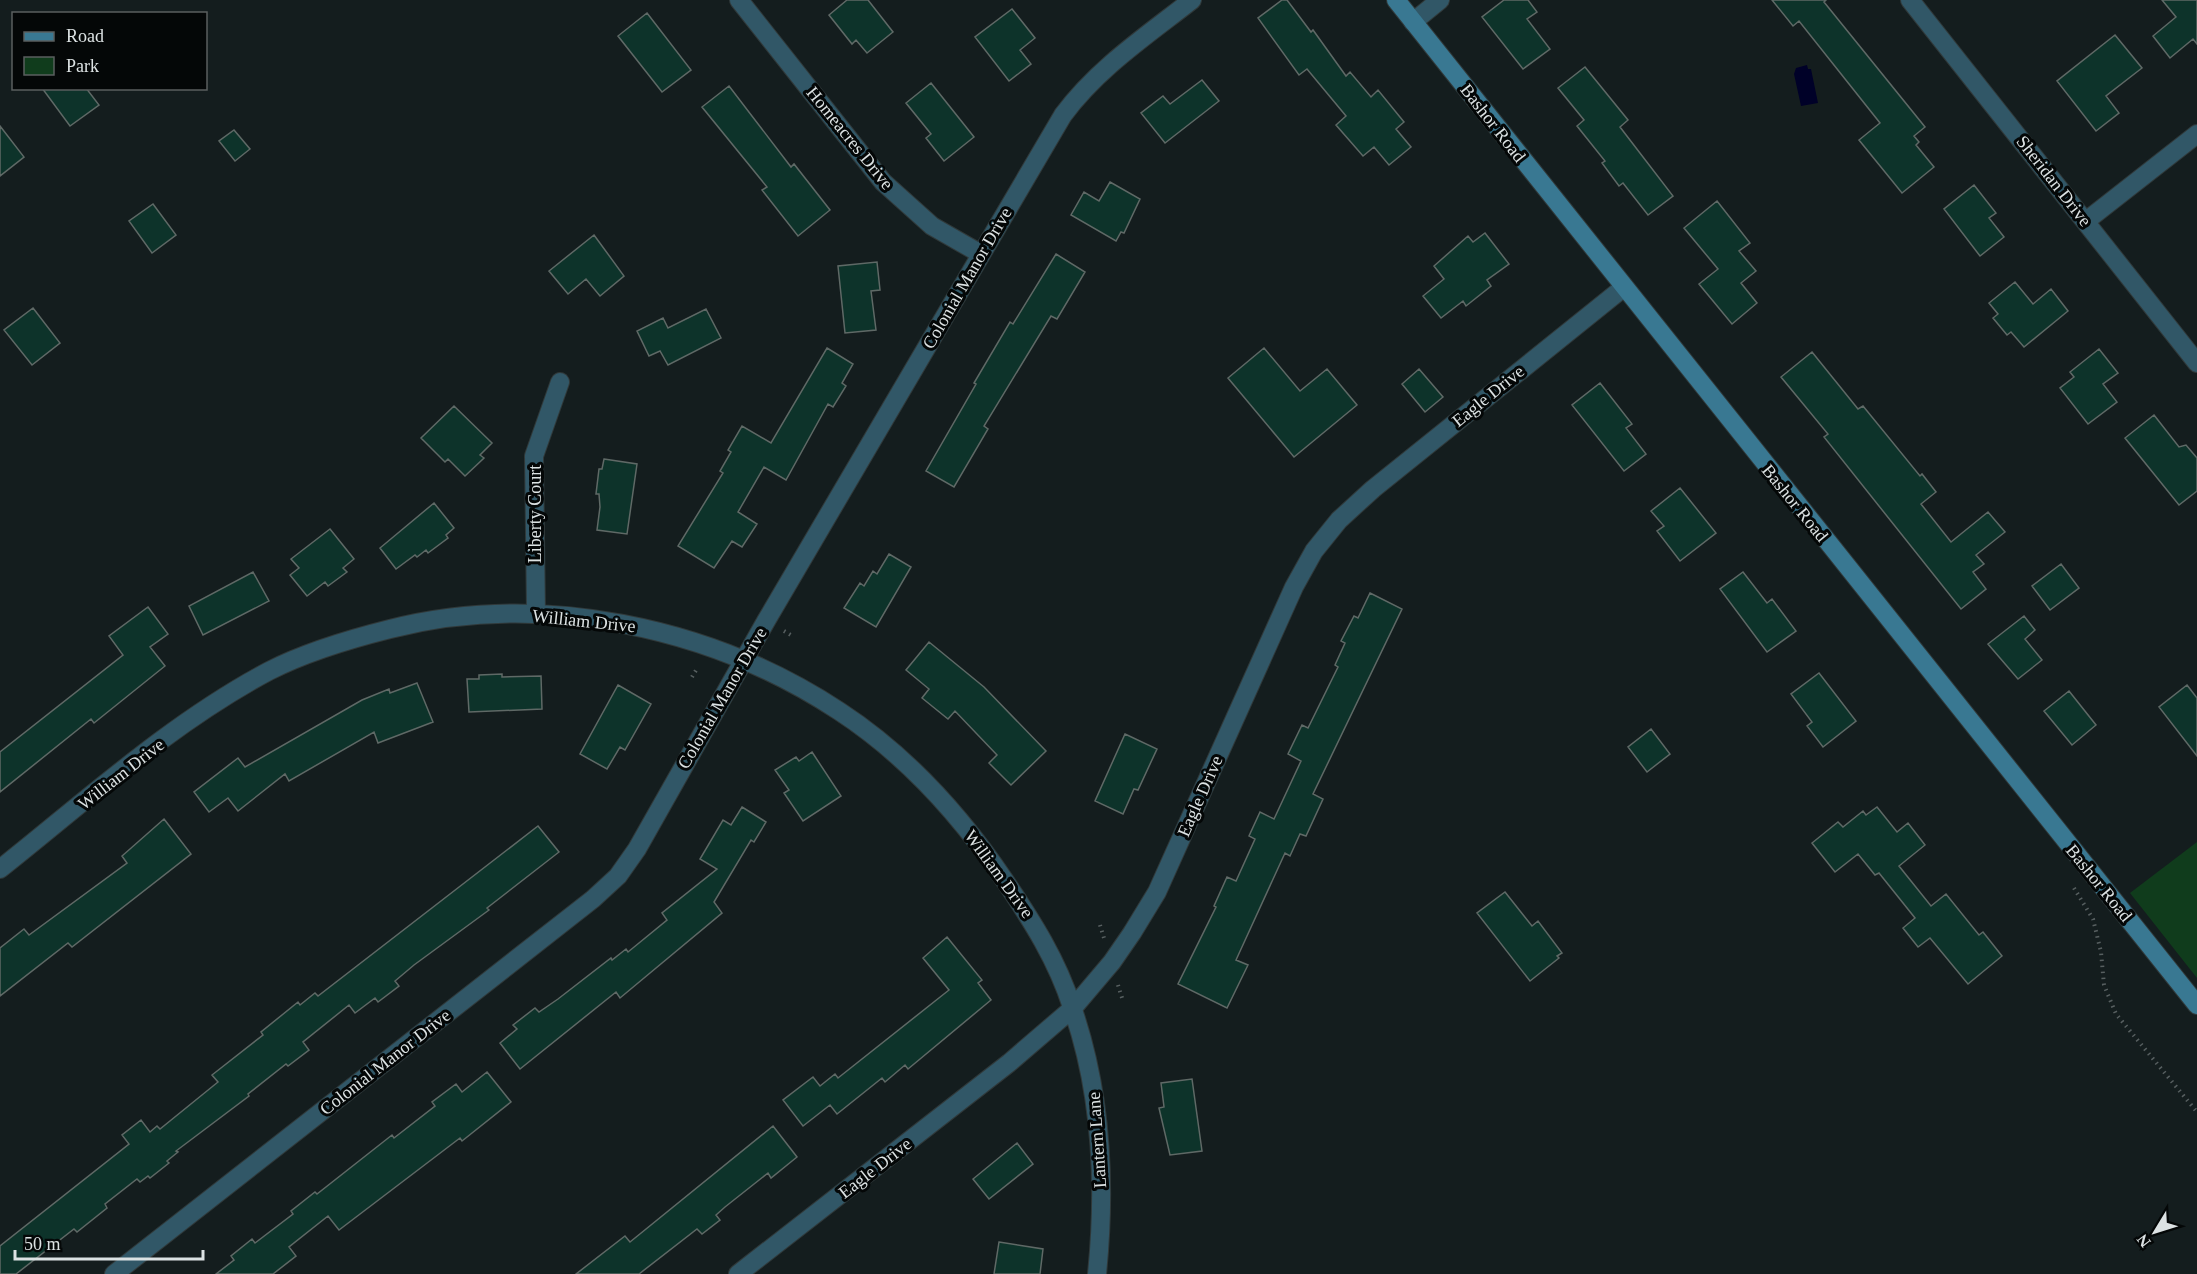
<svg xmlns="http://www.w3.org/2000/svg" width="2197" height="1274" viewBox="0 0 2197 1274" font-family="Georgia,serif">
	<rect width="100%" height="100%" fill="#141d1e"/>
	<path fill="#103c1c" d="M 2197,842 L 2197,978 L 2130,893 Z"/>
	<path fill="#000128" d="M 1807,65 L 1808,69 L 1811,69 L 1818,103 L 1801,106 L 1794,74 L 1796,68 Z"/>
	<path fill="#0d332a" stroke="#5f6966" stroke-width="1.5" d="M 847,0 L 868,0 L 893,32 L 867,53 L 856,40 L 852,44 L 829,15 Z
		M 1282,0 L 1287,0 L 1311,32 L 1313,30 L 1346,76 L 1350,72 L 1371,97 L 1378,90 L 1404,122 L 1396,129 L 1411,147 L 1389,165 L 1374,147 L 1363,156 L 1336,125 L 1346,116 L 1307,69 L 1299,75 L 1258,18 Z
		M 1504,0 L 1528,0 L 1537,12 L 1527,19 L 1550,49 L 1523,69 L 1482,17 Z
		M 1772,0 L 1826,0 L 1824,2 L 1925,127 L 1914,136 L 1919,142 L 1916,145 L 1934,167 L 1902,193 L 1859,140 L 1880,123 L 1799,21 L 1793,26 Z
		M 2162,0 L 2197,0 L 2197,44 L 2193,39 L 2170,58 L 2153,36 L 2176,17 Z
		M 1012,9 L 1035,38 L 1020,50 L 1031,64 L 1009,81 L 975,37 Z
		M 647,13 L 691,70 L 662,92 L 618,36 Z
		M 2115,35 L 2142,68 L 2106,96 L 2119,113 L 2096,131 L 2057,81 Z
		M 1585,67 L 1628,120 L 1620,127 L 1673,196 L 1648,215 L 1623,183 L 1619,186 L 1602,163 L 1605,161 L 1577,126 L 1584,120 L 1558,88 Z
		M 1202,80 L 1219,101 L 1165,143 L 1141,113 L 1163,96 L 1170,104 Z
		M 931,83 L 974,137 L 944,161 L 926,138 L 931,134 L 906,103 Z
		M 729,86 L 791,167 L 794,164 L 830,210 L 798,236 L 762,190 L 767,187 L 702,107 Z
		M 42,88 L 86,88 L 99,105 L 70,126 Z
		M 0,126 L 24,157 L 0,176 Z
		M 234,130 L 250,149 L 235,161 L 219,141 Z
		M 1110,182 L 1140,199 L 1124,233 L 1121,232 L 1116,241 L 1071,215 L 1084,192 L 1099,201 Z
		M 1974,185 L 1996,213 L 1989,218 L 2004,237 L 1980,256 L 1944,209 Z
		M 1717,201 L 1750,243 L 1739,251 L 1756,271 L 1741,283 L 1757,303 L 1732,324 L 1699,284 L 1718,269 L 1684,228 Z
		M 153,204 L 176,235 L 152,253 L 129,221 Z
		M 1485,233 L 1509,264 L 1487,280 L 1491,286 L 1466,306 L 1463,301 L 1441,318 L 1423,296 L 1444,279 L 1434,266 L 1468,236 L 1473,242 Z
		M 594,235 L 624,276 L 600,296 L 586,279 L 568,294 L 549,271 Z
		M 1056,254 L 1085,272 L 1057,319 L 1051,316 L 984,426 L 988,429 L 954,487 L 926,471 L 976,384 L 974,383 L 1010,322 L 1013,324 Z
		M 877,262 L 880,290 L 871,291 L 876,330 L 845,333 L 838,266 Z
		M 2015,282 L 2033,304 L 2051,289 L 2068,311 L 2024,347 L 2011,332 L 2007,335 L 1993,318 L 1998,314 L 1989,303 Z
		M 33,308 L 60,343 L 32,365 L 4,330 Z
		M 706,309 L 721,338 L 668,365 L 660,351 L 649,356 L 637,331 L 663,318 L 668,328 Z
		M 827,348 L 853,364 L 842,383 L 846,386 L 833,407 L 828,404 L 786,480 L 764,467 L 738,512 L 757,524 L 742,547 L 732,541 L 714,568 L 678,546 L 723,473 L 720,471 L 731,452 L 728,450 L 742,426 L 771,443 Z
		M 1264,348 L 1300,391 L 1327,369 L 1357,405 L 1294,457 L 1228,378 Z
		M 2099,349 L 2118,373 L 2103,384 L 2117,402 L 2088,424 L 2060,388 L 2074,377 L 2070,372 Z
		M 1812,352 L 1858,409 L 1863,406 L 1920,476 L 1922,474 L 1936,492 L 1921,504 L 1951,542 L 1988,512 L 2005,532 L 1976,555 L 1984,564 L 1973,572 L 1986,589 L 1961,609 L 1824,437 L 1828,434 L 1781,377 Z
		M 1419,369 L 1443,397 L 1425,412 L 1402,384 Z
		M 1600,383 L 1632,424 L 1626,428 L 1646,454 L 1624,471 L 1572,405 Z
		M 454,406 L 492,443 L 480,455 L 484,458 L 465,476 L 448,459 L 445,462 L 421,438 Z
		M 2154,415 L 2179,447 L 2186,445 L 2197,458 L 2197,491 L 2179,505 L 2125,438 Z
		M 604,459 L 637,464 L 627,534 L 597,530 L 600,507 L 599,494 L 596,494 L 599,469 L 602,469 Z
		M 1680,488 L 1716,533 L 1680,561 L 1657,531 L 1664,526 L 1651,511 Z
		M 434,503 L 454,528 L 446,535 L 448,538 L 428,553 L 426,550 L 417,557 L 415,555 L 396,569 L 380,548 Z
		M 330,529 L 354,559 L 343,568 L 347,572 L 328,586 L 325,582 L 307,596 L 290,575 L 299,568 L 291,559 Z
		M 889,554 L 911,567 L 876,627 L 844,608 L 860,583 L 864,586 L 873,571 L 877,574 Z
		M 2061,564 L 2079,588 L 2050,610 L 2032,586 Z
		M 253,572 L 269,601 L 203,635 L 189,606 Z
		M 1743,572 L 1767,603 L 1772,599 L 1796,631 L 1767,652 L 1720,589 Z
		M 1370,593 L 1402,609 L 1313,794 L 1323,799 L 1306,836 L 1300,834 L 1290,856 L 1285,853 L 1236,960 L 1248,965 L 1227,1008 L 1178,984 L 1216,907 L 1214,906 L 1227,877 L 1236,881 L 1255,839 L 1249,836 L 1260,812 L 1274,819 L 1301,761 L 1288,754 L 1302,725 L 1308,728 L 1338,667 L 1335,665 L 1345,643 L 1341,641 L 1354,616 L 1358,618 Z
		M 148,607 L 168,634 L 150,647 L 165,666 L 94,723 L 91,719 L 0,792 L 0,752 L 123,655 L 109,636 Z
		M 2024,616 L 2035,630 L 2025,639 L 2042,660 L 2018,679 L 1988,644 Z
		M 929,642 L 984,687 L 1046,751 L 1011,785 L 989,763 L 997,755 L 955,711 L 948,719 L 922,698 L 929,689 L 906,670 Z
		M 1819,673 L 1856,721 L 1823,747 L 1807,726 L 1812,722 L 1791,694 Z
		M 502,674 L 502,677 L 541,676 L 542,709 L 469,712 L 467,679 L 479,679 L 479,675 Z
		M 417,683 L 433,722 L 378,743 L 374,732 L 289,781 L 285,774 L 238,811 L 228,798 L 209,812 L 194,792 L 238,758 L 245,767 L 362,700 L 389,689 L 390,693 Z
		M 618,685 L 651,704 L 625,750 L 620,747 L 607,769 L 580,754 Z
		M 2187,685 L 2197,698 L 2197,756 L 2159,707 Z
		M 2069,691 L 2096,725 L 2072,745 L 2044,711 Z
		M 1651,729 L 1670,754 L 1647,772 L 1628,747 Z
		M 1125,734 L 1157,749 L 1138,790 L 1134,789 L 1123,814 L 1095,801 Z
		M 812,752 L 841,796 L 803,821 L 784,793 L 789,790 L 775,770 L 796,757 L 799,761 Z
		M 742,807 L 766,822 L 754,842 L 751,840 L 714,902 L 722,913 L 620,998 L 616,992 L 520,1069 L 500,1043 L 517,1029 L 513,1025 L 535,1008 L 539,1012 L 558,999 L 611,958 L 612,960 L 626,949 L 628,952 L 667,920 L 662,913 L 717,869 L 700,859 L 723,820 L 731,825 Z
		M 1877,807 L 1897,832 L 1908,823 L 1925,845 L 1899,866 L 1931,906 L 1946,894 L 1979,935 L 1983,932 L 2002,956 L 1968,984 L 1930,938 L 1918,947 L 1903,928 L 1915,918 L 1879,873 L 1875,875 L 1858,854 L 1835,872 L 1812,843 L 1838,822 L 1843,827 L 1863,811 L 1866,815 Z
		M 164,819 L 191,854 L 72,947 L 68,943 L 0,996 L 0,948 L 24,929 L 29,935 L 127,863 L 122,856 Z
		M 538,826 L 559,852 L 487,908 L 489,910 L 414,965 L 395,981 L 399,986 L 378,1002 L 375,998 L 355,1013 L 349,1005 L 303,1042 L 309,1050 L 288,1066 L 286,1064 L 248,1094 L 249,1096 L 176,1151 L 178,1152 L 167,1161 L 169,1163 L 150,1178 L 148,1176 L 140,1182 L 137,1179 L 105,1204 L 107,1208 L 77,1232 L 74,1229 L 16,1274 L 0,1274 L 0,1246 L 129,1144 L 122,1135 L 141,1120 L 150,1132 L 157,1126 L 160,1129 L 218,1082 L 212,1075 L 263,1035 L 261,1032 L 298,1002 L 300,1005 L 315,993 L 318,996 Z
		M 1505,892 L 1532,926 L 1538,921 L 1562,953 L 1557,956 L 1559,958 L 1530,981 L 1477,913 Z
		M 947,937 L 982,980 L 978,983 L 991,1000 L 908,1069 L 905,1065 L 885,1082 L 882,1078 L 837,1114 L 830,1105 L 803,1126 L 783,1100 L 813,1077 L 820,1086 L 835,1074 L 838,1078 L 949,990 L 923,958 Z
		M 487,1072 L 511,1102 L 462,1141 L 460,1138 L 339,1230 L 328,1216 L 289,1247 L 296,1256 L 273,1274 L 216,1274 L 234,1260 L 231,1256 L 252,1239 L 255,1243 L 293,1214 L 291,1211 L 315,1192 L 317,1194 L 392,1135 L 394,1138 L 435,1106 L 432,1102 L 456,1084 L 462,1092 Z
		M 1192,1079 L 1202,1151 L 1170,1155 L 1159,1108 L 1164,1107 L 1161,1083 Z
		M 773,1126 L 797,1157 L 771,1178 L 768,1173 L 725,1207 L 716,1215 L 720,1220 L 702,1234 L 697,1229 L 639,1274 L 576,1274 L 625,1236 L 630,1242 Z
		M 1017,1143 L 1033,1164 L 989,1199 L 973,1179 Z
		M 999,1242 L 1043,1249 L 1040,1274 L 994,1274 Z"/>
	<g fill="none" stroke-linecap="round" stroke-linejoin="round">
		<g stroke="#30393a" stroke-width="20">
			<path id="street" d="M 739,0 L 883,182 L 932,226 L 981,254
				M 1910,0 L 2197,363
				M 1413,22 L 1440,0
				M 2086,221 L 2197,134
				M 536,614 L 534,456 L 560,382
				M 0,869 C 87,800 171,723 269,671 C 306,652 350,639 390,629 C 540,591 710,626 839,711 C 905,754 961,816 1005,881 C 1032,921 1057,960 1072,1007 C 1102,1093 1106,1184 1097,1274
				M 114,1274 L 593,899 L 618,876 L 637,849 L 766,621 L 1063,115 C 1098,68 1146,36 1192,0
				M 738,1274 L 1009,1063 L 1073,1008 L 1112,962 L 1132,933 L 1157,892 L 1294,587 L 1314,551 L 1339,520 L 1373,489 L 1623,288"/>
		</g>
		<g stroke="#30393a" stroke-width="20">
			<path id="secondary" d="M 1396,0 L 2197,1005"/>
		</g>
		<path stroke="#575f60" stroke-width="4" stroke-dasharray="1.5 4.5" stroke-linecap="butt" d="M 784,631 L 794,637
			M 692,677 L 698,667
			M 2074,888 L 2093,919 L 2101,952 L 2104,985 L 2116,1014 L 2197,1112
			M 1100,925 L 1104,938
			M 1118,985 L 1123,1001"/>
		<use href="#street" stroke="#315767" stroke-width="18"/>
		<use href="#secondary" stroke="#397892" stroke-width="18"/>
	</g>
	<g text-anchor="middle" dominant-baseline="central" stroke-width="6" stroke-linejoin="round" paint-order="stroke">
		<g font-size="18" fill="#dce2e3" stroke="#040707">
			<text transform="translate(1493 123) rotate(52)">Bashor Road</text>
			<text transform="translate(850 138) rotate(51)">Homeacres Drive</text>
			<text transform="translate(2054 181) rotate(52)">Sheridan Drive</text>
			<text transform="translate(967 278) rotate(-60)">Colonial Manor Drive</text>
			<text transform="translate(1488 396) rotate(-39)">Eagle Drive</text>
			<text transform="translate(1795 503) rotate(51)">Bashor Road</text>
			<text transform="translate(535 514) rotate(-90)">Liberty Court</text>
			<text transform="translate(584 621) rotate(6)">William Drive</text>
			<text transform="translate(722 698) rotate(-60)">Colonial Manor Drive</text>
			<text transform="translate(121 774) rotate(-38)">William Drive</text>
			<text transform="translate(1200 796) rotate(-66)">Eagle Drive</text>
			<text transform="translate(999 874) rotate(54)">William Drive</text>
			<text transform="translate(2099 883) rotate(51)">Bashor Road</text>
			<text transform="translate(385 1062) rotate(-38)">Colonial Manor Drive</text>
			<text transform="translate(1097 1140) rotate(-94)">Lantern Lane</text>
			<text transform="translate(875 1168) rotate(-38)">Eagle Drive</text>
		</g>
	</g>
	<rect x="12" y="12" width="195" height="78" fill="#040707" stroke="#5a5f5f" stroke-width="1.5"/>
	<rect x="24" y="32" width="30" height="9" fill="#397892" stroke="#5a5f5f" stroke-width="1.5"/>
	<text x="66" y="42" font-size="18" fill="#dce2e3">Road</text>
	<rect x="24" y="57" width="30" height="18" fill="#103c1c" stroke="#5a5f5f" stroke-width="1.5"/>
	<text x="66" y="72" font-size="18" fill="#dce2e3">Park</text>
	<g transform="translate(2155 1232) rotate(232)" stroke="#040707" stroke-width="4.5" paint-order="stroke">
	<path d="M0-4.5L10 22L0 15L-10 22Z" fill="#dce2e3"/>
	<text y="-9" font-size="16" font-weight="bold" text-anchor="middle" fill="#dce2e3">N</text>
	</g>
	<path d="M15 1250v9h188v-9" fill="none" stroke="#dce2e3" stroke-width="3"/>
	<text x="24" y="1250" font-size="18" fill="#dce2e3" stroke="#040707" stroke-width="4.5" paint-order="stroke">50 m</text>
</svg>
